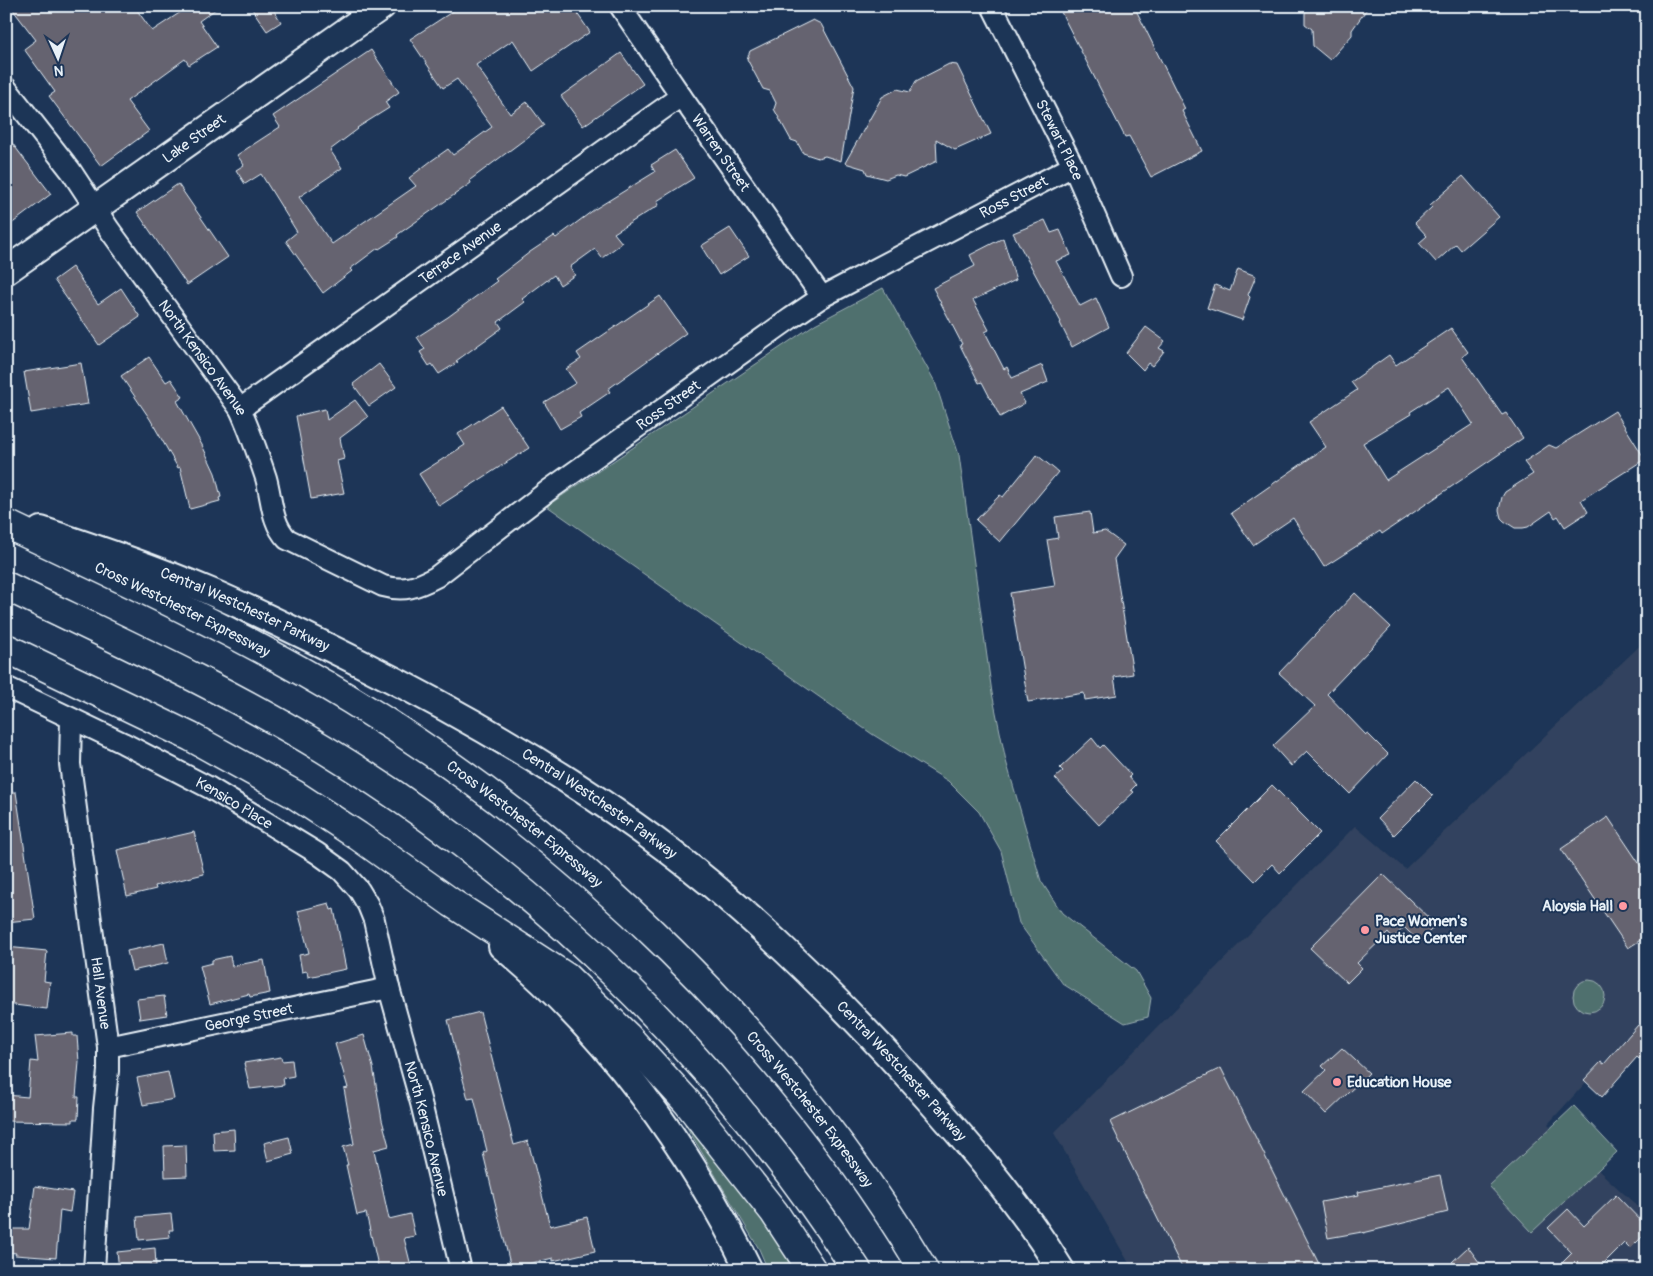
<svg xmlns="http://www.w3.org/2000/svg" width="1653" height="1276" viewBox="0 0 1653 1276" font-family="Pangolin,sans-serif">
	<rect width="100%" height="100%" fill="#1d3557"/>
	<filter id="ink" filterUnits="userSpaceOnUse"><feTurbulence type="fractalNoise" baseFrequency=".02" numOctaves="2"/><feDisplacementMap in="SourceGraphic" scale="10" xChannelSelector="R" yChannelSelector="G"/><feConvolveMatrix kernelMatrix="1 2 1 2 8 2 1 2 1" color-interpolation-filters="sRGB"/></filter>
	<g filter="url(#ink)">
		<path fill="#33435e" d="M 1647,639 L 1647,1015 L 1548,1124 L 1647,1215 L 1647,1270 L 1419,1270 L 1415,1266 L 1412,1270 L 1133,1270 L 1054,1133 L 1355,826 L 1405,869 Z"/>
		<path fill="#4f6f6e" stroke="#9cb0b3" d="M 883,288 L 935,382 L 959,455 L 992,693 L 1006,761 L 1041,881 L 1062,913 L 1136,971 L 1151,998 L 1148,1017 L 1125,1023 L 1063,984 L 1019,923 L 1001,851 L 979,812 L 948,781 L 872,734 L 547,506 L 815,324 Z
			M1573 996a16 16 0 1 1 32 0a16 16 0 1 1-32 0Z
			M 1574,1106 L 1617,1152 L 1532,1232 L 1489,1186 Z
			M 685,1124 L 742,1191 L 798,1270 L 768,1270 L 759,1249 Z"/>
		<path fill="#656370" stroke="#e8f1f8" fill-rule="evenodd" d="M 10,6 L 134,6 L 152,31 L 190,6 L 220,6 L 199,21 L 217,47 L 189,65 L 185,59 L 127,101 L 149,131 L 101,166 L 49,96 L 55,92 L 24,49 L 36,40 Z
			M 250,6 L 271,6 L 281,22 L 267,31 Z
			M 461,6 L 572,6 L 590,32 L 533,71 L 513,40 L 476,65 L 510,114 L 527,102 L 544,125 L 470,180 L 471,183 L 397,235 L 398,237 L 379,249 L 378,248 L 350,269 L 352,271 L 323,293 L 286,241 L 297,232 L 261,174 L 245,184 L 236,170 L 244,165 L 237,155 L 280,127 L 273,116 L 371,50 L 399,92 L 385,102 L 389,108 L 357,128 L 358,129 L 330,150 L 342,168 L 299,197 L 332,244 L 416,186 L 409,178 L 431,161 L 448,149 L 453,155 L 492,127 L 457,79 L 443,88 L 410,39 Z
			M 1063,6 L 1134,6 L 1185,109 L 1182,111 L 1202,151 L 1151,177 L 1129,136 L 1125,137 L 1061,12 L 1065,11 Z
			M 1310,6 L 1369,6 L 1352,30 L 1352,35 L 1330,60 L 1313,46 L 1312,29 L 1305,24 L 1305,13 Z
			M 813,20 L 821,24 L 854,87 L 841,161 L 825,156 L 818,158 L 803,153 L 797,142 L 791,140 L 774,109 L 776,103 L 770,91 L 763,89 L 747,59 L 750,51 Z
			M 621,53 L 643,84 L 583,126 L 561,96 Z
			M 949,64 L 957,65 L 991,134 L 955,150 L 936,139 L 937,161 L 904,177 L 896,175 L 886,179 L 867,174 L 865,169 L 845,163 L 882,97 L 897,89 L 910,92 L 916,81 Z
			M 6,135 L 51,194 L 6,228 Z
			M 675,150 L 694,178 L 657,201 L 659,205 L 614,233 L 622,243 L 602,258 L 595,249 L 570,267 L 575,275 L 560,285 L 554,275 L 522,299 L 525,302 L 498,322 L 502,328 L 456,361 L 458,362 L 439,374 L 432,364 L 429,366 L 420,352 L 425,349 L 417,337 L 448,317 L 497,281 L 495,279 L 530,252 L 554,236 L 556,238 L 595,209 L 655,172 L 651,165 Z
			M 1463,176 L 1499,217 L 1461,250 L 1456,244 L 1436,262 L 1419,243 L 1427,236 L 1415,223 L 1432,207 L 1430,205 Z
			M 178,184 L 228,257 L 187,285 L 137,212 Z
			M 1045,220 L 1051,233 L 1060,230 L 1071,255 L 1056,261 L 1080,306 L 1096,298 L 1109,327 L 1072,347 L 1060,323 L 1061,322 L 1013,233 Z
			M 730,228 L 749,256 L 719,275 L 701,246 Z
			M 1003,238 L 1016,280 L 973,300 L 989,330 L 985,332 L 1004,369 L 1007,367 L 1012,378 L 1042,365 L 1048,382 L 1020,394 L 1025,403 L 1000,417 L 982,382 L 979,383 L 960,345 L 962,344 L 933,288 L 975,266 L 970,255 Z
			M 72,267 L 98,304 L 121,288 L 140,317 L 99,345 L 54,280 Z
			M 1238,269 L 1256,276 L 1248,295 L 1250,297 L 1242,320 L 1207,308 L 1215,285 L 1230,291 Z
			M 660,296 L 686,333 L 608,389 L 610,392 L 579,413 L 581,417 L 560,429 L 544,402 L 576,383 L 566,369 L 581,359 L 577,353 Z
			M 1146,327 L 1165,341 L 1159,348 L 1164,351 L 1158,359 L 1152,366 L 1148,363 L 1143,370 L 1126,353 Z
			M 1451,328 L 1468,352 L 1462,357 L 1502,415 L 1506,413 L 1523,438 L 1382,534 L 1380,531 L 1324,567 L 1293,518 L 1253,545 L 1231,513 L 1326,447 L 1309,422 L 1357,390 L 1351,382 L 1389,355 L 1396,365 ZM 1449,387 L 1473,424 L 1386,480 L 1363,443 L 1411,414 L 1410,412 Z
			M 149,357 L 166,382 L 171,379 L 183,397 L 177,401 L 202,445 L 215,473 L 221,497 L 219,498 L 220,501 L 190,509 L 180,467 L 178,468 L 150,419 L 121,376 Z
			M 81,363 L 88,404 L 31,413 L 24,372 Z
			M 379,364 L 396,387 L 369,406 L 353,384 Z
			M 355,400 L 368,417 L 340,438 L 344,459 L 337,461 L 344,493 L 311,499 L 296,416 L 325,409 L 327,420 Z
			M 501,406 L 529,448 L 439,506 L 419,474 L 465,445 L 458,434 Z
			M 1615,411 L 1645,459 L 1581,500 L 1588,512 L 1565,527 L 1558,516 L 1555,518 L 1551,511 L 1528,527 L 1523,528 L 1515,528 L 1504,521 L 1501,518 L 1499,510 L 1502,497 L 1505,492 L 1533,474 L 1524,462 L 1549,445 L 1556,448 Z
			M 1037,455 L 1058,472 L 1000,542 L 976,520 L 1000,495 L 1003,497 Z
			M 1090,512 L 1093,533 L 1105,531 L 1124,545 L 1114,559 L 1133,674 L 1114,677 L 1117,695 L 1085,700 L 1084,693 L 1028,702 L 1010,593 L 1055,586 L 1047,540 L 1058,538 L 1055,517 Z
			M 1355,593 L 1391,627 L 1327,694 L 1366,735 L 1368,734 L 1388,754 L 1350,794 L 1307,751 L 1291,766 L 1273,746 L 1315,706 L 1279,673 Z
			M 1092,738 L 1100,748 L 1103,745 L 1131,775 L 1129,777 L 1136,785 L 1131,790 L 1134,792 L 1099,825 L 1055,778 L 1063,771 L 1060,768 Z
			M 1416,779 L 1433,796 L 1394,835 L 1378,818 Z
			M 1272,785 L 1320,833 L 1280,873 L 1272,864 L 1255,881 L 1216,841 Z
			M 6,792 L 16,792 L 35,919 L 6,922 Z
			M 1608,817 L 1647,875 L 1647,936 L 1628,948 L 1561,849 Z
			M 194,832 L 204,874 L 155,886 L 156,889 L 127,896 L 117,850 Z
			M 1383,874 L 1436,925 L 1419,942 L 1404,927 L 1393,939 L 1388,933 L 1357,963 L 1362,968 L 1347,983 L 1310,948 Z
			M 329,903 L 331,910 L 334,909 L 346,969 L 308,977 L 307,971 L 302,972 L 299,955 L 309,953 L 298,911 Z
			M 164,943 L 168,963 L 132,971 L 127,951 Z
			M 6,947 L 47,951 L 44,981 L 50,982 L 47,1009 L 6,1004 Z
			M 230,956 L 232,966 L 264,960 L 270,993 L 250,997 L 249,994 L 210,1004 L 200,966 L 212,963 L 212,960 Z
			M 164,996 L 167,1015 L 140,1019 L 137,999 Z
			M 480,1012 L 514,1145 L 528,1141 L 550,1226 L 587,1217 L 595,1251 L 553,1261 L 553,1258 L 511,1268 L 483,1153 L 487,1151 L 474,1098 L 468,1099 L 448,1020 Z
			M 1638,1025 L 1647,1033 L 1647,1050 L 1639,1059 L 1637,1057 L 1602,1097 L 1584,1080 L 1601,1062 L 1604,1064 Z
			M 73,1033 L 73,1036 L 77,1036 L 79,1062 L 76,1097 L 79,1097 L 78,1119 L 73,1119 L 73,1122 L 6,1121 L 6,1095 L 28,1097 L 31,1061 L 38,1062 L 35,1036 Z
			M 364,1035 L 373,1067 L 382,1120 L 389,1146 L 374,1150 L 389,1219 L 410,1214 L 415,1236 L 404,1238 L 412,1270 L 379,1270 L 366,1213 L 357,1215 L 346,1165 L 348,1165 L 343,1147 L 354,1144 L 344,1089 L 348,1088 L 335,1044 Z
			M 1342,1048 L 1369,1073 L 1326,1114 L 1304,1091 L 1326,1070 L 1322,1066 Z
			M 281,1057 L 282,1061 L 292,1060 L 294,1076 L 283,1078 L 284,1085 L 250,1089 L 244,1063 Z
			M 1221,1068 L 1322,1270 L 1183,1270 L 1110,1122 Z
			M 168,1072 L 174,1099 L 143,1105 L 137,1078 Z
			M 234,1129 L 235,1150 L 214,1151 L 213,1131 Z
			M 289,1137 L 293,1154 L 268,1161 L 264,1143 Z
			M 186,1145 L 187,1176 L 165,1177 L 164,1146 Z
			M 1440,1175 L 1448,1212 L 1363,1233 L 1362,1232 L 1328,1238 L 1321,1202 L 1359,1195 L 1358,1192 Z
			M 35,1186 L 73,1192 L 70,1212 L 60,1210 L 56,1258 L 15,1255 L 16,1253 L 8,1252 L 9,1229 L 29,1229 Z
			M 1616,1195 L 1647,1227 L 1647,1232 L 1630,1249 L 1624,1243 L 1597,1270 L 1555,1270 L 1572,1253 L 1548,1228 L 1568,1209 L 1584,1226 Z
			M 171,1214 L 173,1230 L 169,1230 L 170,1237 L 139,1240 L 137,1217 Z
			M 1468,1247 L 1485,1270 L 1462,1270 L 1452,1262 Z
			M 155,1248 L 156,1266 L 119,1269 L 117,1252 Z"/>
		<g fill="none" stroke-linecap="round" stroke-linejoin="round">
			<g stroke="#e8f1f8" stroke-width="24">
				<g id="minor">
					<path id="s1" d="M 620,6 L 681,96 L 822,297"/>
					<path id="s2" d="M 992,6 L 1073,166 L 1121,276"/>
					<path id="s3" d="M 6,88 L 71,171 L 109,229 L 240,409 C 250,431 258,454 266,478 C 272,499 271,522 287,539 L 383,586 C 404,592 417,587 436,577 L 549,490 L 791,318 L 822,297 L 1073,166"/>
					<path id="s4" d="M 240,409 L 681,96"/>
					<path id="s5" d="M 6,687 L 123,743 L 210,788 L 317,853 L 342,871 L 359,890 L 368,905 L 374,920 L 389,988 L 421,1103 L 461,1270"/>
					<path id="s6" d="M 71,719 L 70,764 L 108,1047 L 108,1071 L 104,1108 L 94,1270"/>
					<path id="s7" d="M 108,1047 L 389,988"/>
				</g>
			</g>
			<g stroke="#e8f1f8" stroke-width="30">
				<g id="major">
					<path id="s8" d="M 6,271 L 382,6"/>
					<path id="s9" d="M 41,530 C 98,549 155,568 211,592 C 262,614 312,639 362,664 C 486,726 604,796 711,884 C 780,942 844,1006 905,1073 C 961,1135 1017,1198 1061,1270"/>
					<path d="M 502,946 C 606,1032 690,1148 749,1270"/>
				</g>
			</g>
			<g stroke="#e8f1f8" stroke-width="31">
				<g id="highway">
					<path id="s10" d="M 6,524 C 123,579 240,633 351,700 C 578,838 787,1041 924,1270"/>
					<path d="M 6,586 C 113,638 222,687 324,749 C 540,881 719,1058 857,1270"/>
					<path d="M 6,648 L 191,737 L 294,794 L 358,836 L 452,903 L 566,977 L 627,1036 L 687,1102 L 774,1212 L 812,1270"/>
				</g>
			</g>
			<use href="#minor" stroke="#1d3557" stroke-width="20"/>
			<use href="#major" stroke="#1d3557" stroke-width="26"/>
			<use href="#highway" stroke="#1d3557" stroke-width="28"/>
		</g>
	</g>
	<g fill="#ff9aa2" stroke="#1d3557" stroke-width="2">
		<circle cx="1623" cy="906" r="5"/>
		<circle cx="1365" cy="930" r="5"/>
		<circle cx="1337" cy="1082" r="5"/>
	</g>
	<g text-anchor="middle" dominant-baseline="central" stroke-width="4" stroke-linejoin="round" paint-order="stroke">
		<g font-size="15" fill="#e8f1f8" stroke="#1d3557">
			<text stroke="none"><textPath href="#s8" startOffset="230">Lake Street</textPath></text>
			<text stroke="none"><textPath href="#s2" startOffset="150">Stewart Place</textPath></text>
			<text stroke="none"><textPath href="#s1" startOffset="178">Warren Street</textPath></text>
			<text stroke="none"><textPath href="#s3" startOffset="1392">Ross Street</textPath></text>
			<text stroke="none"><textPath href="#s4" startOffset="270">Terrace Avenue</textPath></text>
			<text stroke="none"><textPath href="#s3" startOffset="334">North Kensico Avenue</textPath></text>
			<text stroke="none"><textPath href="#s3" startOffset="988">Ross Street</textPath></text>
			<text stroke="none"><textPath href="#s10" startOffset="196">Cross Westchester Expressway</textPath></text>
			<text stroke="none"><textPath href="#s9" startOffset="219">Central Westchester Parkway</textPath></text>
			<text stroke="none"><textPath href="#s5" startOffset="256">Kensico Place</textPath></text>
			<text stroke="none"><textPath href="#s9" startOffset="624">Central Westchester Parkway</textPath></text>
			<text stroke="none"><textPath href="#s10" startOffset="601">Cross Westchester Expressway</textPath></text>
			<text stroke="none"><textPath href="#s6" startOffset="276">Hall Avenue</textPath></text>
			<text stroke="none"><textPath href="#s7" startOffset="144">George Street</textPath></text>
			<text stroke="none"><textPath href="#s9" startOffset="1029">Central Westchester Parkway</textPath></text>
			<text stroke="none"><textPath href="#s10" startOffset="1006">Cross Westchester Expressway</textPath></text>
			<text stroke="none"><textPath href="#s5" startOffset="658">North Kensico Avenue</textPath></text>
		</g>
		<g font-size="15" font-weight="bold" fill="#e8f1f8" stroke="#1d3557" text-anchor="start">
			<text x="1613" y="906" text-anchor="end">Aloysia Hall</text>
			<text x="1375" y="921">Pace Women's<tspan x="1375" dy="17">Justice Center</tspan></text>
			<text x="1347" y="1082">Education House</text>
		</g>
	</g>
	<rect width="1653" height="1276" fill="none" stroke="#1d3557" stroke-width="25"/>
	<rect x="12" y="12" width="1628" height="1251" fill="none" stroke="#e8f1f8" stroke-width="2" filter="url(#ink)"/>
	<g transform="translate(58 58) rotate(177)" stroke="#1d3557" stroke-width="4" paint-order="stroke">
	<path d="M0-4L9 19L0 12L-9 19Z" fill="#e8f1f8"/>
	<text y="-8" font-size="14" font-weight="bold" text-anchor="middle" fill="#e8f1f8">N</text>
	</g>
</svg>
